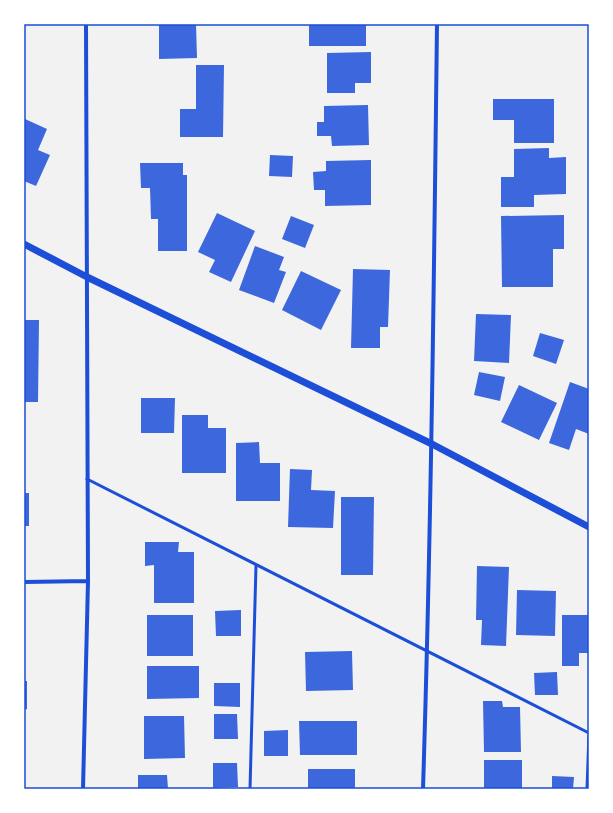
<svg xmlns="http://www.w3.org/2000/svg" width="613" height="813" viewBox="0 0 613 813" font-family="'DM Sans',sans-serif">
	<rect width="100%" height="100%" fill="#f2f2f2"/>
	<path fill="#3d67dc" d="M 159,24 L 196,24 L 197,58 L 159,59 Z
		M 309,24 L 366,24 L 366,46 L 309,46 Z
		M 371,52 L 371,83 L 355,83 L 355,93 L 327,93 L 327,53 Z
		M 196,65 L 224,65 L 223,137 L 180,137 L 180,109 L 196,109 Z
		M 493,99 L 554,99 L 554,143 L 514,143 L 514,120 L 493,120 Z
		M 368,105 L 369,145 L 332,146 L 331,136 L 317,136 L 317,122 L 324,122 L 324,106 Z
		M 25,119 L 47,129 L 38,150 L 50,155 L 36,186 L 24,181 L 24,121 Z
		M 549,148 L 549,158 L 566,157 L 566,194 L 534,195 L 534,207 L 501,207 L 501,177 L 514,177 L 514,149 Z
		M 270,155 L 293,156 L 292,177 L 269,176 Z
		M 371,160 L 371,205 L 325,206 L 325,190 L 314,190 L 313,172 L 326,171 L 326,161 Z
		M 140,163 L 183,163 L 183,175 L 187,175 L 187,251 L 158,251 L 158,219 L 151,219 L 150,188 L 141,188 Z
		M 217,213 L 255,231 L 231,282 L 209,272 L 215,260 L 198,252 Z
		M 564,215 L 564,249 L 553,249 L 553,287 L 502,287 L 501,216 Z
		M 291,216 L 314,225 L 305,248 L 282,239 Z
		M 255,246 L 284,257 L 279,270 L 286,272 L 274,303 L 239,290 Z
		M 353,269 L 390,270 L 388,327 L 380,327 L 380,348 L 351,348 Z
		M 301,271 L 341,290 L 321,330 L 282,310 Z
		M 476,314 L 511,315 L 509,363 L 474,361 Z
		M 24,320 L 39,320 L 38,402 L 24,402 Z
		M 540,333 L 564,340 L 556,364 L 533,356 Z
		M 479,372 L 505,377 L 500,401 L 474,395 Z
		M 570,382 L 589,389 L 589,434 L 576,429 L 569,450 L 549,443 Z
		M 519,385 L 557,403 L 539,440 L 501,422 Z
		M 141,398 L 175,398 L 174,433 L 141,433 Z
		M 182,415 L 208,415 L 208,428 L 226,428 L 226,473 L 182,473 Z
		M 259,442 L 260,463 L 280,463 L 280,501 L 236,501 L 236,443 Z
		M 290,469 L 312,470 L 311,490 L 335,491 L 333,528 L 288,527 Z
		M 24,493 L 29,493 L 29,526 L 24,526 Z
		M 341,497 L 374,497 L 373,575 L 341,575 Z
		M 145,542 L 179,542 L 178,552 L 194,552 L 194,603 L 154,603 L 154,565 L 145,566 Z
		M 477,566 L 509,567 L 506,646 L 481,645 L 482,620 L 476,620 Z
		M 517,590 L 556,591 L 555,636 L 516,635 Z
		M 241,610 L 241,636 L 216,636 L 215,611 Z
		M 147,615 L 193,615 L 193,656 L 147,656 Z
		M 562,615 L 589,615 L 589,653 L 579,653 L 579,666 L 562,666 Z
		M 352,651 L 353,690 L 306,691 L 305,652 Z
		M 147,666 L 199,666 L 199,698 L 147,699 Z
		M 557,672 L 558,695 L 535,695 L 534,673 Z
		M 24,681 L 27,681 L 27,709 L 24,710 Z
		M 214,683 L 240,683 L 240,707 L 214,706 Z
		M 483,701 L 502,701 L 503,707 L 520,707 L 521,752 L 484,752 Z
		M 214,714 L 237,714 L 238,739 L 214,739 Z
		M 144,716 L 184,716 L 185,758 L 144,759 Z
		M 299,721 L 357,721 L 357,755 L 300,755 Z
		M 288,730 L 288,756 L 264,756 L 264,731 Z
		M 484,760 L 522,760 L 522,789 L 484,789 Z
		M 213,763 L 237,763 L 238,787 L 213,788 Z
		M 308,769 L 355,769 L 355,789 L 308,789 Z
		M 138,775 L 167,775 L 168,789 L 138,789 Z
		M 552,776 L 574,777 L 573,789 L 552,789 Z"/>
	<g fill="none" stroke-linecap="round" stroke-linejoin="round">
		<path stroke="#1d4ed8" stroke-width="3" d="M 87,479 L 589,733 L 587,789
			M 250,789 L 256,565"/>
		<path stroke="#1d4ed8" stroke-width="4" d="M 24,582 L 88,581
			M 83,789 L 88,581 L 86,24
			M 423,789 C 431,534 434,279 437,24"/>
		<path stroke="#1d4ed8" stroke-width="7" d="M 24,244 L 87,277 L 432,444 L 589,527"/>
	</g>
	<rect width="613" height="813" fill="none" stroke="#ffffff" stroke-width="50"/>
	<rect x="25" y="25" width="563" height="763" fill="none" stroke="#1d4ed8" stroke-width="1.5"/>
</svg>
